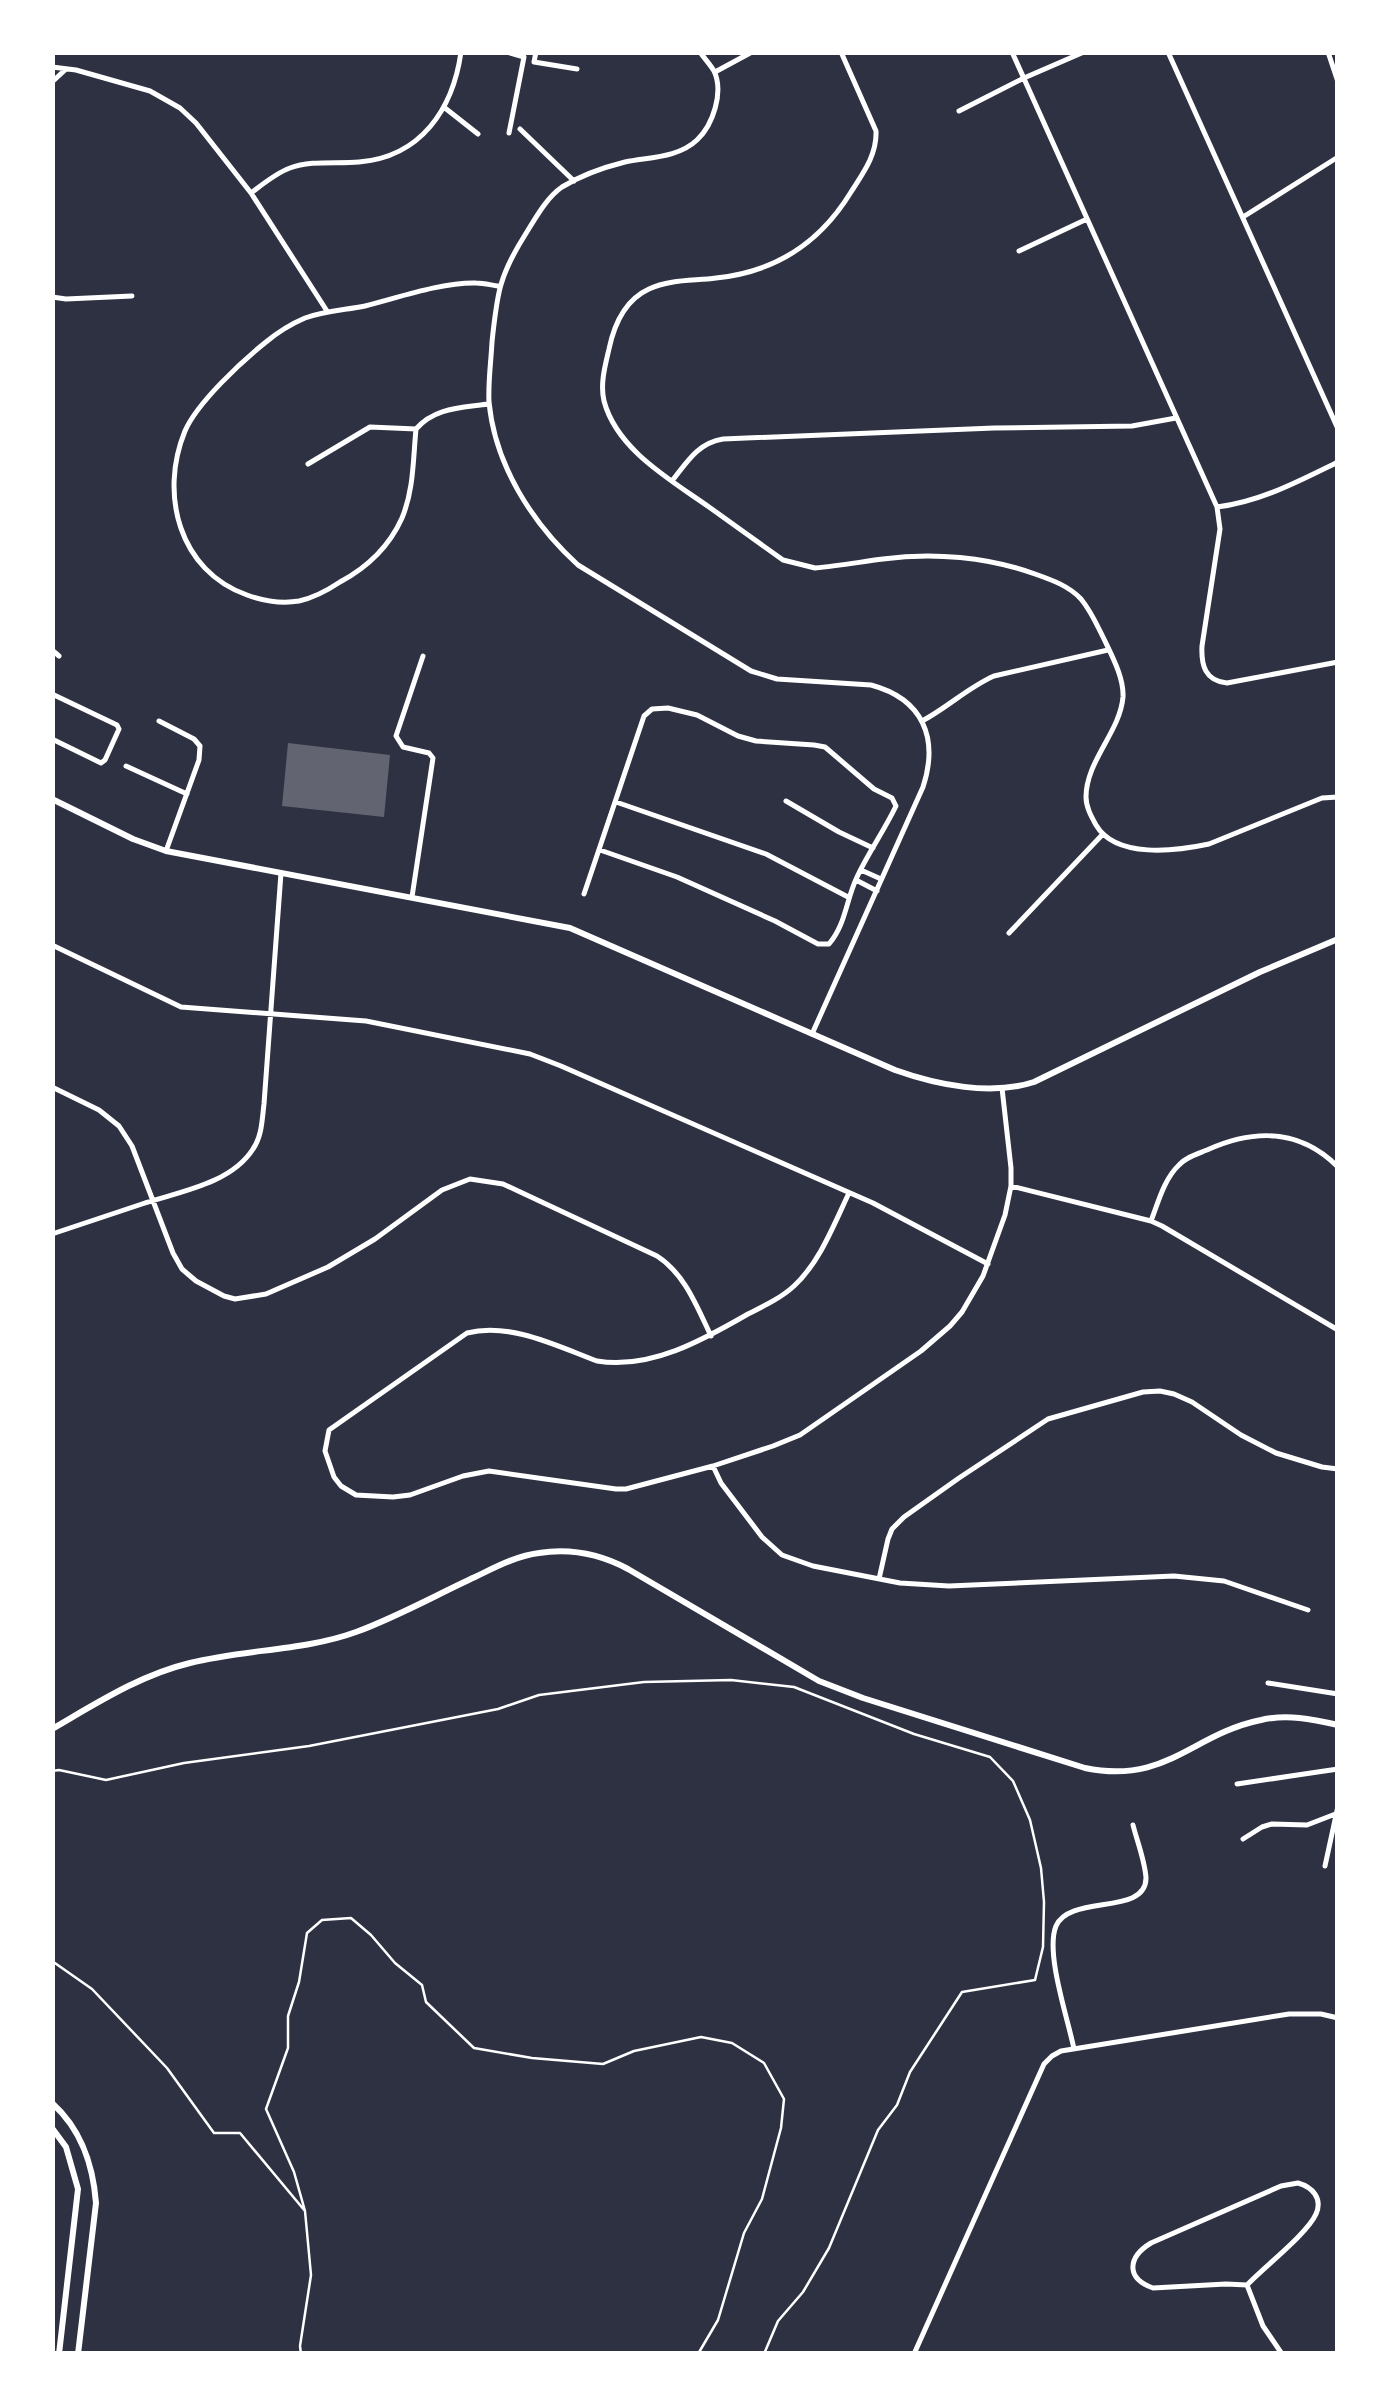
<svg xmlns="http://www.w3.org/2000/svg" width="1390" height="2406" viewBox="0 0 1390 2406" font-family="Roboto,sans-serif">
	<rect width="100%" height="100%" fill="#2d3142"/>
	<path fill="#626471" d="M 288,743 L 390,755 L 384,817 L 282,806 Z"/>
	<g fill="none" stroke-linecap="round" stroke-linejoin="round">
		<path stroke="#fff" stroke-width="2.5" d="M 52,1771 L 59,1770 L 106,1780 L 184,1763 L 309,1746 L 498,1709 L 539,1695 L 644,1682 L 731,1680 L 794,1687 L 914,1734 L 990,1757 L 1013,1781 L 1030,1820 L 1041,1868 L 1044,1902 L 1043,1947 L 1035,1980 L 962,1992 L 910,2072 L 897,2105 L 878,2130 L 829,2248 L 803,2292 L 778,2321 L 764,2354
			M 52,1961 L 92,1989 L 167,2068 L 214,2133 L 240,2133 L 305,2211 L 311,2275 L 300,2346 L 301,2354
			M 305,2211 L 294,2172 L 266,2109 L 288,2048 L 288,2016 L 299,1982 L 307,1933 L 322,1920 L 351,1918 L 371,1935 L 395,1963 L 422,1985 L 426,2002 L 474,2048 L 532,2058 L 603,2064 L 634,2051 L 701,2037 L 732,2043 L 764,2063 L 784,2099 L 781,2128 L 762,2199 L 744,2233 L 718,2320 L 698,2354"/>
		<path stroke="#fff" stroke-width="5" d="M 507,52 L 524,57 L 509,133
			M 536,52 L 534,62 L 577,69
			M 700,52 C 704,58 710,64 714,71 C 724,92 713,125 697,140 C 678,158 649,157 625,162 C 605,167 580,176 562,187 C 546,198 535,219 525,235 C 499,276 497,294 492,342 C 491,362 488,382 489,402 C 495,465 532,523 578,565 L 751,671 L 777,679 L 871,685 C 923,699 939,738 923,787 L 812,1034
			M 841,52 L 876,131 C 877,155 863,173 851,192 C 820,243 775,272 716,278 C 694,281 670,279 649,289 C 625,300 614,325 609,349 C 605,366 600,384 604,401 C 617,450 671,480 709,507 C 734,525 758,542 783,560 L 815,568 C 838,566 860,562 883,559 C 933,552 988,557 1035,574 C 1052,580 1069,586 1081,599 C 1091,611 1097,625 1104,639 C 1112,656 1124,678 1123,697 C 1120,732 1086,761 1086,797 C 1086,807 1091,816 1096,825 C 1116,859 1176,851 1209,844 L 1322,798 L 1338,797
			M 1012,52 L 1217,507 L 1220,529 L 1202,646 C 1201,665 1205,681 1227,683 L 1338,662
			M 1168,52 L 1338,429
			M 1328,52 L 1338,82
			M 52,67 L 76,70 L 150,91 L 180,108 L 196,123 L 251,193 L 327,311
			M 715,72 L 752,52
			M 52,82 L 65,70
			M 445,108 L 478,134
			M 959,111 L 1024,78 L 1084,52
			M 520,129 L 574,181
			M 251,193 C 263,184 276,173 290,168 C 311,160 337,164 359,162 C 421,157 453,109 461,52
			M 1243,217 L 1338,157
			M 1019,251 L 1087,219
			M 52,297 L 66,299 L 132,296
			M 488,404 C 462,408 435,407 416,429 C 413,459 414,489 402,518 C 389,547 368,567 340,582 C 328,590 313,598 299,601 C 281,604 264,601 247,595 C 179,571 159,494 185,431 C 197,403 242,361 266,342 C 278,332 291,324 305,318 C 325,311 345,310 365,306 C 397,298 443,282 476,283 C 483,283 491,285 498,286
			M 308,464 L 370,427 L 416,429
			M 672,481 C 687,462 698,443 723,439 L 994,428 L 1132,426 L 1176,418
			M 1217,507 C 1260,502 1299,481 1338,462
			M 52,650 L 59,656
			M 52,694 L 117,725 L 119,729 L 105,760 L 101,763 L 52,739
			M 159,721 L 194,739 L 200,746 L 199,760 L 166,851
			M 922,721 C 947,708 967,688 994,676 L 1108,650
			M 126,766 L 187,794
			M 786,801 L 839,832 L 873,848
			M 616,802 L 766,854 L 848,897
			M 861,870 L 881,879
			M 856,880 L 877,891
			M 584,894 L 644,716 L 652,709 L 668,708 L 697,715 L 738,736 L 756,741 L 814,745 L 825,747 L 874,789 L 892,798 L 896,806 C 884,831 868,853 857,877 C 846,900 846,924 829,944 L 818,944 L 775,921 L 677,877 L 600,850
			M 412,897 L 433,758 L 429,753 L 403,747 L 396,736 L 423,656
			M 1009,933 L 1102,835
			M 52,945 L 181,1007 L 366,1021 L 530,1054 L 561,1066 L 873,1203 L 988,1264
			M 52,1087 L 99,1110 L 119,1126 L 132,1146 L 173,1253 L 182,1269 L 196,1281 L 224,1296 L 235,1299 L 266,1294 L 328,1267 L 375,1239 L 442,1190 L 470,1179 L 503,1184 L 657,1256 C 685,1274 697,1307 711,1336
			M 1011,1186 L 1151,1221 L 1162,1226 L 1338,1330
			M 849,1193 C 834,1224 820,1262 794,1286 C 781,1298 764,1306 748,1314 C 703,1340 650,1370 597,1361 C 557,1346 510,1322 467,1333 L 329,1430 L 325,1451 L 334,1477 L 341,1486 L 356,1495 L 393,1497 L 410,1495 L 463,1476 L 489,1471 L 616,1489 L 626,1489 L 713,1466 L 773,1446 L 800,1435 L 921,1351 L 950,1326 L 962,1312 L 983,1276 L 1005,1215 L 1011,1186 L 1011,1168 L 1002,1088
			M 1151,1221 C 1158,1203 1164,1179 1179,1165 C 1186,1157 1197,1154 1207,1150 C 1254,1129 1299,1128 1338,1167
			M 52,1234 C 82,1224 112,1214 142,1204 C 178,1192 231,1184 253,1149 C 262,1136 262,1120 264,1104 L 281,873
			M 713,1466 L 721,1483 L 762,1537 L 782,1555 L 813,1566 L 900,1583 L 949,1586 L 1174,1576 L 1224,1581 L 1308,1610
			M 879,1579 L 888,1539 L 892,1529 L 904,1517 L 959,1478 L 1048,1419 L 1143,1392 L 1160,1391 L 1174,1394 L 1192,1402 L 1241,1435 L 1276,1453 L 1322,1467 L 1338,1469
			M 1268,1683 L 1338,1694
			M 1237,1784 L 1338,1769
			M 1243,1839 L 1262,1827 L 1272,1824 L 1307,1825 L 1338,1813
			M 1325,1866 L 1338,1806
			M 1074,2049 C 1068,2019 1045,1953 1056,1926 C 1070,1894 1146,1916 1146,1878 C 1145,1861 1137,1841 1133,1825
			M 1298,2183 C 1312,2187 1323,2198 1316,2214 C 1307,2234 1264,2267 1247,2285 L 1226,2284 L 1153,2288 C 1125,2278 1128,2257 1151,2243 L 1281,2186 Z
			M 1247,2285 L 1263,2326 L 1282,2354
			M 914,2354 L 1044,2064 L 1052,2056 L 1061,2051 L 1289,2014 L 1321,2014 L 1338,2018"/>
		<path stroke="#fff" stroke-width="6" d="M 52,799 L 133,839 L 166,851 L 570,928 L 895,1070 C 937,1085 991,1096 1034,1082 L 1260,972 L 1338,939
			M 52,2103 C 82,2130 93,2165 96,2203 L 78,2354
			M 52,2128 L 66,2147 L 78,2189 L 59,2354"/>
		<path stroke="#fff" stroke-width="6" d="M 52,1729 C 97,1703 140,1675 190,1663 C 245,1649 304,1651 356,1632 C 397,1617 436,1595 475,1577 C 496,1567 516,1556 539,1553 C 571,1548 600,1554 628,1569 L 819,1681 L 863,1698 L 1085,1768 C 1166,1785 1192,1734 1261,1720 C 1287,1714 1312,1719 1338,1725"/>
	</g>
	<rect width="1390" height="2406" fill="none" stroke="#ffffff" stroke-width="110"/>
</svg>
